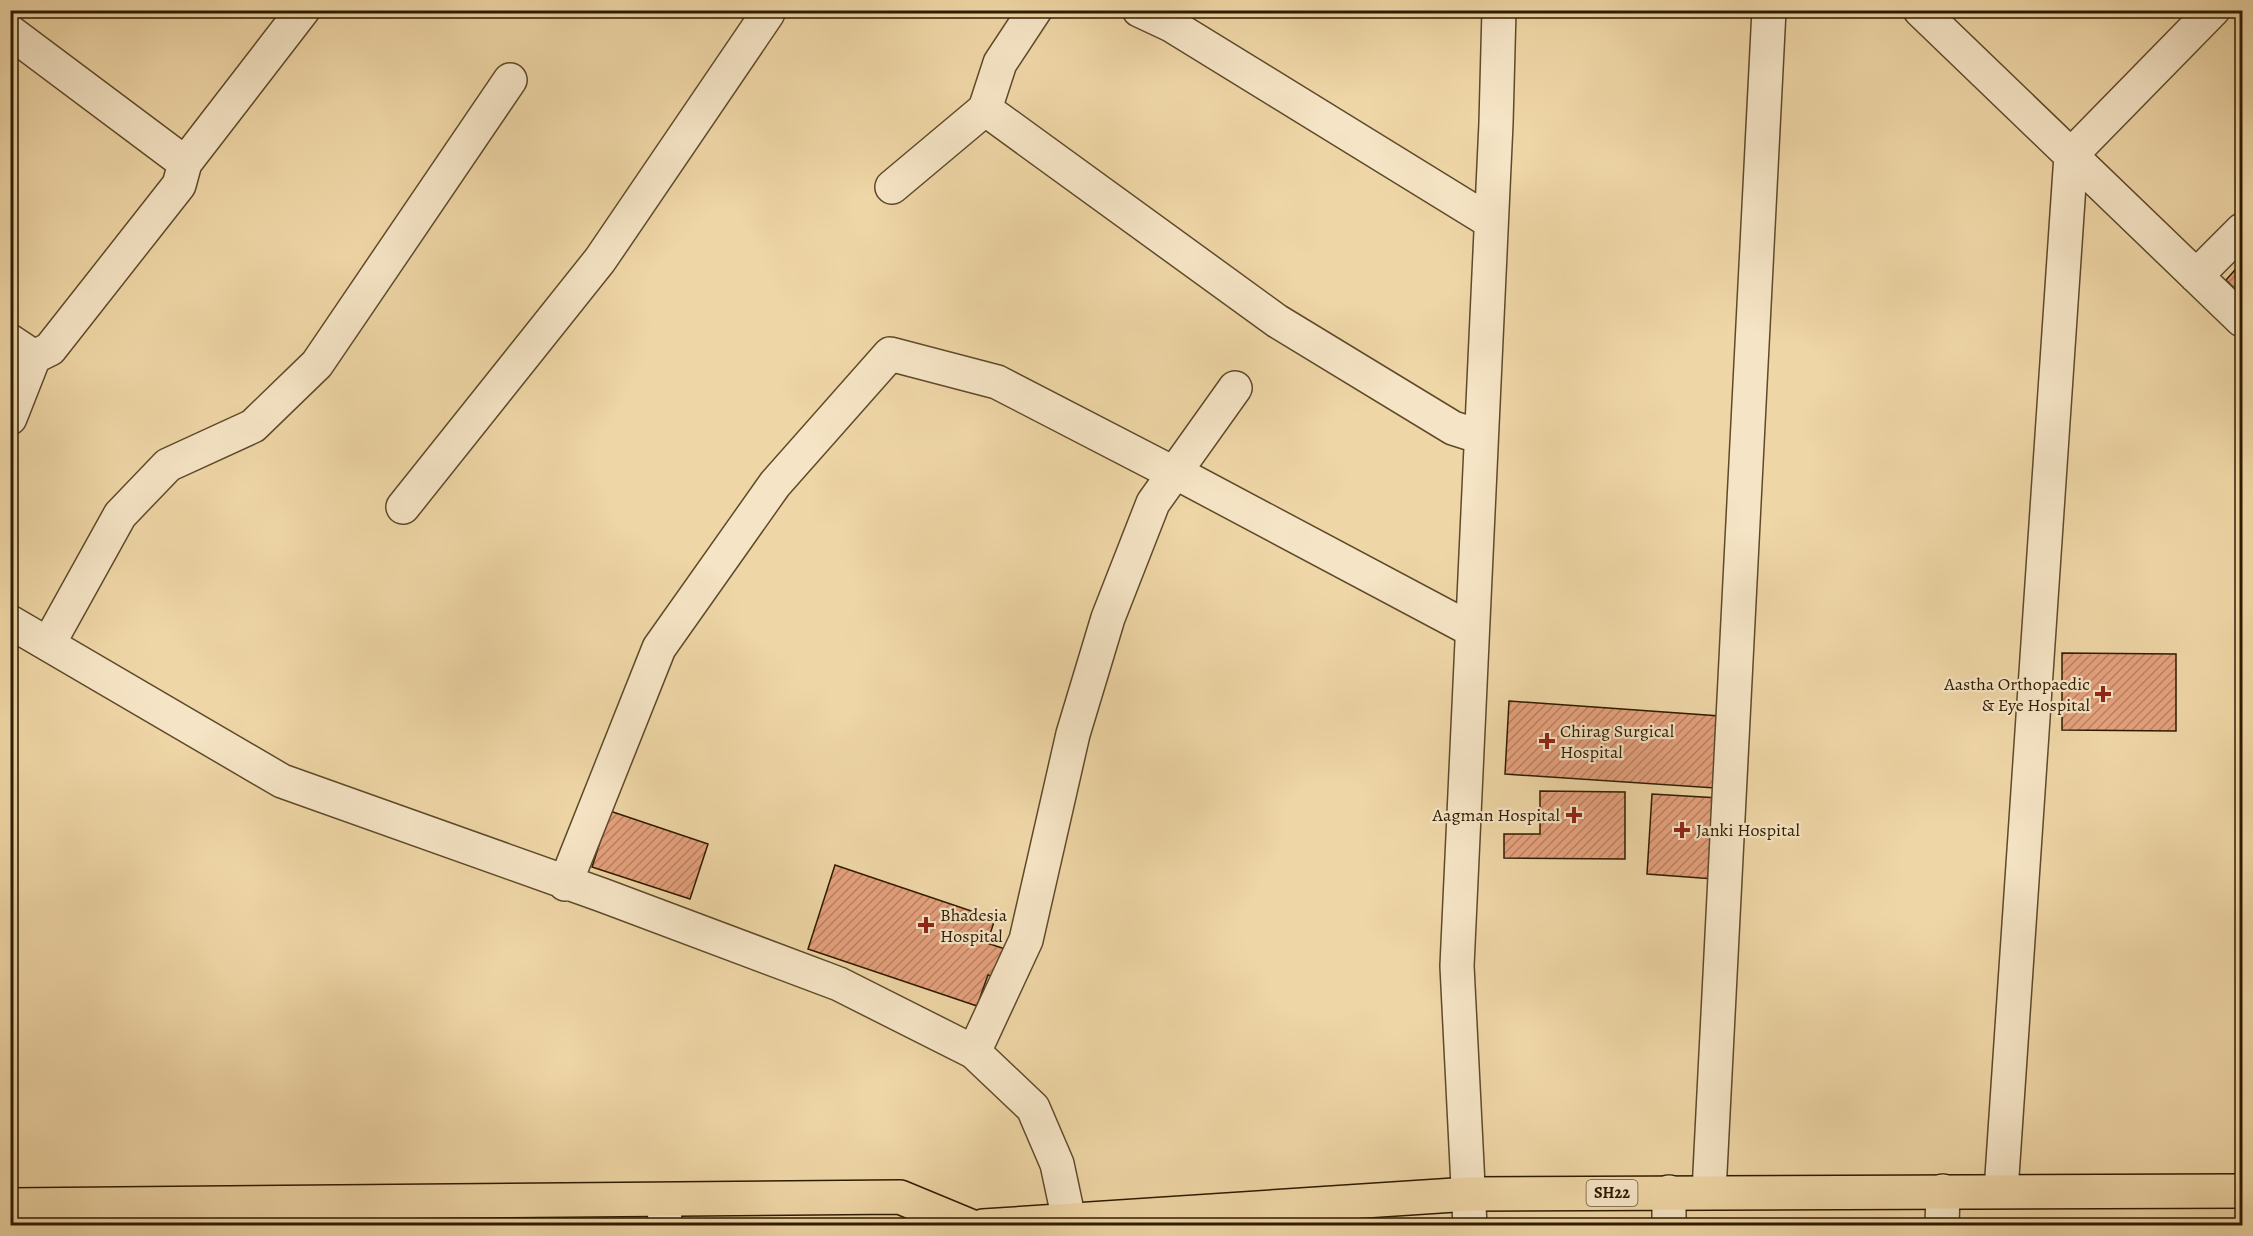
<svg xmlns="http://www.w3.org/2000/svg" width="2253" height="1236" viewBox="0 0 2253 1236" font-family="Alegreya,serif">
	<defs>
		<pattern id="building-hatch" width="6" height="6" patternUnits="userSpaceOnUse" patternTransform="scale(1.5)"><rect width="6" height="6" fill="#e5a17d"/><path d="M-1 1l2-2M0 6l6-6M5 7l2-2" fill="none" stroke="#ba8264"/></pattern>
	</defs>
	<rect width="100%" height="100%" fill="#efd6a6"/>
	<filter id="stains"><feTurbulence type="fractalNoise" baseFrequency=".00333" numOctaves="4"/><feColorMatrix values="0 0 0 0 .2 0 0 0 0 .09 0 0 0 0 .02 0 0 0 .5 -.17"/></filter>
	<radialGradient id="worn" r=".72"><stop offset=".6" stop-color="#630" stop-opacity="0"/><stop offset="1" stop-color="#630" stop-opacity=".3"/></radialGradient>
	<path fill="url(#building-hatch)" stroke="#2e1b00" stroke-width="1.5" d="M 2242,262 L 2242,296 L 2226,280 Z
		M 2062,653 L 2176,654 L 2176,731 L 2062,730 Z
		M 1509,701 L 1720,716 L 1715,788 L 1505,774 Z
		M 1540,791 L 1625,792 L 1625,859 L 1504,858 L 1504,834 L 1540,834 Z
		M 1652,794 L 1719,798 L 1714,879 L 1647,874 Z
		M 610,811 L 708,844 L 690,899 L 592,867 Z
		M 835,865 L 995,919 L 987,943 L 1014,952 L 1005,981 L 988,975 L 977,1006 L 808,949 Z"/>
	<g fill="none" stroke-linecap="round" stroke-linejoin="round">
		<g stroke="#5e4a2a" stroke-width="36">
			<path id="minor" d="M 1139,10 L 1171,25 L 1491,222
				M 1920,10 L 2242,320
				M 10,32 L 185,163
				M 985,109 L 1277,321 L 1453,428 L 1481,437
				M 892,187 L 985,109 L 1000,63 L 1035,10
				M 2196,276 L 2242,230
				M 10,341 L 34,357
				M 10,418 L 34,357 L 50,349 L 179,185 L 185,163 L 303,10
				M 403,507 L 600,260 L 768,13 L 765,10
				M 10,622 L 282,781 L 602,895 L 839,984 L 974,1052 L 1033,1108 L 1057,1164 L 1069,1220
				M 49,643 L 120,515 L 168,465 L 253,426 L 317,364 L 510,80
				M 565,884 L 659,648 L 775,484 L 890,354 L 997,382 L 1173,473 L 1175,472 L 1472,630
				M 974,1052 L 1026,940 L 1073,734 L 1108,618 L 1153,503 L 1235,388
				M 2001,1191 L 2071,155 L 2213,10
				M 1709,1192 L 1769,10
				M 664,1200 L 665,1226
				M 1470,1226 L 1457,966 L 1496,123 L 1499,10
				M 1669,1226 L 1669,1192
				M 1942,1226 L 1943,1191"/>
		</g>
		<g stroke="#2e1b00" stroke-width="36">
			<path id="major" d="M 10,1205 L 900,1197 L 970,1226
				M 983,1226 L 1470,1194 L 2242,1191"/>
		</g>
		<use href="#minor" stroke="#f5e4c5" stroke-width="33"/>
		<use href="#major" stroke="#efd6a6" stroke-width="33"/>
	</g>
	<g fill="#8f2418" stroke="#f5e4c5" stroke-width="2">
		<path d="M2100 685h6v6h6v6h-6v6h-6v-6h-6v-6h6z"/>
		<path d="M1544 732h6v6h6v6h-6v6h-6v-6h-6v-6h6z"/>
		<path d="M1571 806h6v6h6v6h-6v6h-6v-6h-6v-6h6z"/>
		<path d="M1679 821h6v6h6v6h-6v6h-6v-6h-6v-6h6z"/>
		<path d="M923 916h6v6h6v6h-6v6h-6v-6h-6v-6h6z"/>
	</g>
	<g text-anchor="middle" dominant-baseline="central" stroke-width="4.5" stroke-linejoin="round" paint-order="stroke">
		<rect fill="#f5e4c5" stroke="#6a573b" stroke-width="1.5" x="1586.5" y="1180" width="51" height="26" rx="4.5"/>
		<g font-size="16" font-weight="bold" fill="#2e1b00">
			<text x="1612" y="1193">SH22</text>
		</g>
		<g font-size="18" fill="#2e1b00" stroke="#f5e4c5" text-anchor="start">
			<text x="2090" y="684" text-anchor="end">Aastha Orthopaedic<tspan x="2090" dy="21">&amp; Eye Hospital</tspan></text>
			<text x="1560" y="731">Chirag Surgical<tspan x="1560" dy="21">Hospital</tspan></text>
			<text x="1560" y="815" text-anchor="end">Aagman Hospital</text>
			<text x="1696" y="830">Janki Hospital</text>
			<text x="940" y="915">Bhadesia<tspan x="940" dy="21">Hospital</tspan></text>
		</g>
	</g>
	<rect width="2253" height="1236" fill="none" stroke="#efd6a6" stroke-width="36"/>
	<rect x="12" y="12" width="2229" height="1212" fill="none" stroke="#2e1b00" stroke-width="3"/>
	<rect x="18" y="18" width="2217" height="1200" fill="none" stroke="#2e1b00" stroke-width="1.5"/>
	<rect width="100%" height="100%" filter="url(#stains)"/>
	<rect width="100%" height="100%" fill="url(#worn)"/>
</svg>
